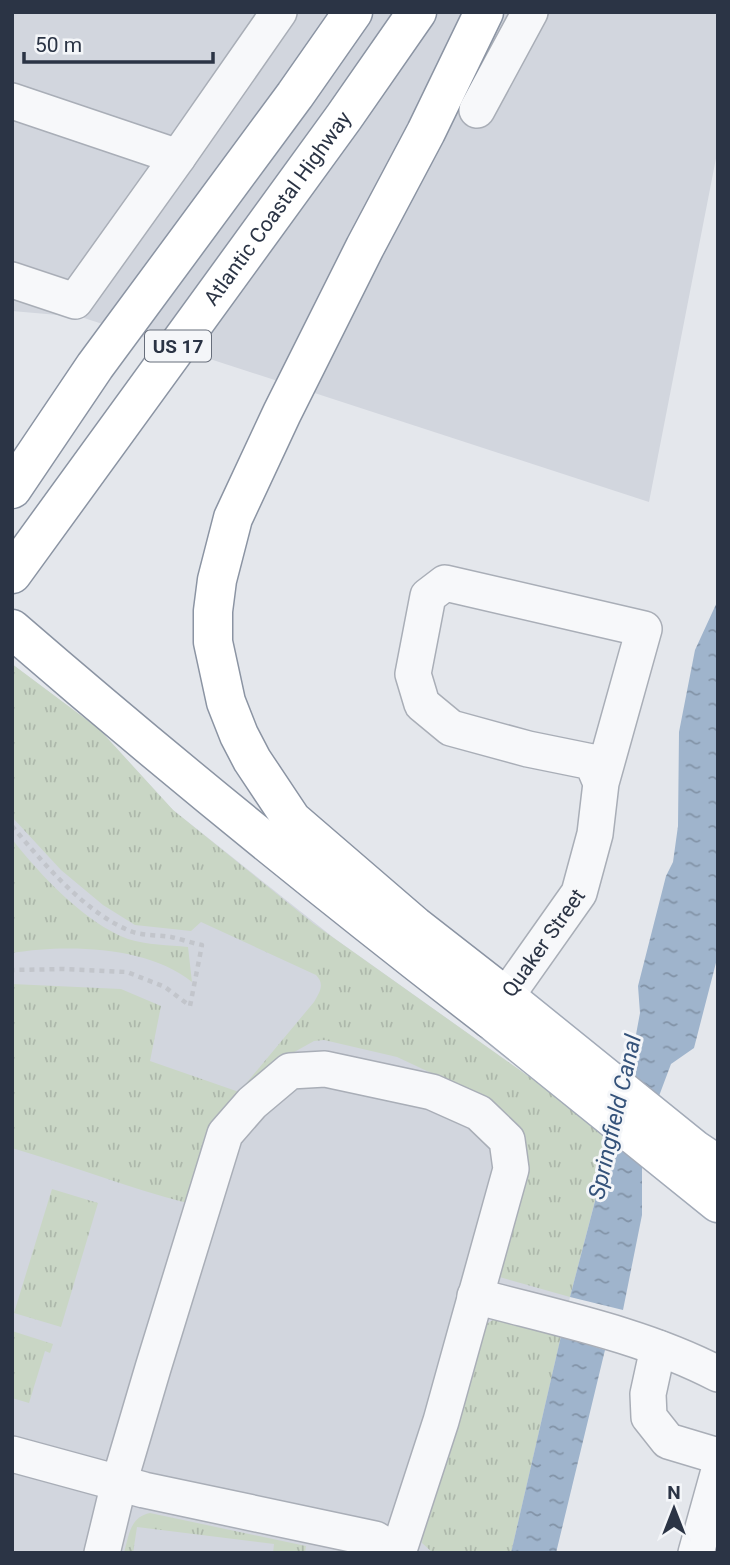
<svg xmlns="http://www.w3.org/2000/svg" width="730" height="1565" viewBox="0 0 730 1565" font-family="Roboto,sans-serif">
	<defs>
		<pattern id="grass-tufts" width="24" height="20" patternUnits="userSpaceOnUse" patternTransform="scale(1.75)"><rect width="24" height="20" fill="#c9d6c5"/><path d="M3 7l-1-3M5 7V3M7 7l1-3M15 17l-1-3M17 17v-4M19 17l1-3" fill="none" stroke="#adb8ab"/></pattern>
		<pattern id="water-ripples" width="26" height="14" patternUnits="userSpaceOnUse" patternTransform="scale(1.75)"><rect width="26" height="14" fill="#9fb4cc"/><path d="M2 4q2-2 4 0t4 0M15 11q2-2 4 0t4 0" fill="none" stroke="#8293a7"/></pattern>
	</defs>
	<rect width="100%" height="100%" fill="#e4e7ec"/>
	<path fill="#d2d6de" d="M 12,12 L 718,12 L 718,148 L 649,502 L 81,317 L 12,311 Z
		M 12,664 L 99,729 L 173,810 L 334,938 L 542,1086 L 611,1139 L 570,1297 L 511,1553 L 12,1553 Z"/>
	<path fill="url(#grass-tufts)" d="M 12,664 L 99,729 L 173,810 L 314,924 L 542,1086 L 611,1139 L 570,1297 L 496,1276 L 524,1188 L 459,1086 L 397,1057 L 324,1040 L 314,1041 L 289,1055 L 187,1203 C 128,1188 71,1165 12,1148 L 12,984 L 121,989 L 161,1006 L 150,1061 L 239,1092 L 314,1002 C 320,992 325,984 316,975 L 201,922 L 191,931 L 135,925 L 103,905 L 61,870 L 12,817 Z
		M 12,839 C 40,875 85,923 128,939 C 147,945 169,945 188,947 L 192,982 C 148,946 67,944 12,953 Z
		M 52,1189 L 98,1203 L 61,1327 L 14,1313 Z
		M 493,1320 L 500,1320 L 561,1336 L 511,1553 L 433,1553 L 422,1543 L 424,1527 L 486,1324 Z
		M 12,1331 L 53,1344 L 50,1353 L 45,1351 L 29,1403 L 12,1398 Z
		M 150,1513 L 306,1546 L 305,1553 L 273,1553 L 274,1544 L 137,1527 L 133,1553 L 124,1553 C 129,1535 130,1517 150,1513 Z"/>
	<path fill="url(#water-ripples)" d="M 718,600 L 718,955 L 694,1048 L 671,1064 L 659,1096 L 642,1163 L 642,1215 L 623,1310 L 570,1297 L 630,1067 L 640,1013 L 638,986 L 666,876 L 673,862 L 678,826 L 679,732 L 695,650 Z
		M 561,1336 L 605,1350 L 556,1553 L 511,1553 Z"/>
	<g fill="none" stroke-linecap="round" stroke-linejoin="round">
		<g stroke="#a9aeb7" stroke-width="38">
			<g id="minor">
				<path d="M 12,101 L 178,157 L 279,12"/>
				<path d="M 477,110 L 530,12"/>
				<path d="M 12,280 L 75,301 L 178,157"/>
				<path id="s1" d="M 490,1019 L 579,893 L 595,834 L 601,783 L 592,762 L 528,749 L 451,728 L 422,704 L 413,674 L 428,596 L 445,583 L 644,629 L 601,783"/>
				<path d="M 475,1296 C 557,1318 643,1335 718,1374"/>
				<path d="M 658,1348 L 648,1394 L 649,1417 L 668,1441 L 718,1456"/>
				<path d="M 12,1454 L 144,1490 L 375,1539 L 398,1553"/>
				<path d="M 102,1553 L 119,1483 L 153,1368 L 225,1134 L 252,1103 L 290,1071 L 325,1069 L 432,1092 L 479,1113 L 507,1140 L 511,1169 L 441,1421 L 398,1553"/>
				<path d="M 696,1553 L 718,1474"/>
			</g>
		</g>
		<g stroke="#a3abb8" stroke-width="41">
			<path id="major" d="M 506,997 L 694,1149 L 718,1165
				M 490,1019 L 718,1203"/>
		</g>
		<g stroke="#8b94a3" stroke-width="41">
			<g id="highway">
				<path d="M 484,12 L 426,132 L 365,247 L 282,413 L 233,518 L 217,580 L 213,611 L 213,642 L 226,702 L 239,735 L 252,760 L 292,820 L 415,926 L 506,997"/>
				<path d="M 12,489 L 95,366 L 295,95 L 353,12"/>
				<path id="s2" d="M 12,574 L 344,117 L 417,12"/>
				<path d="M 12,629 C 168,764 327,893 490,1019"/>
			</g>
		</g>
		<path stroke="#c2c5cb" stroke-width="4.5" stroke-dasharray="5 5" stroke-linecap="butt" d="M 12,826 C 42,862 88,916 133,932 C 145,936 159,935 171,937 C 181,939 192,943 202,945 L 190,1006 L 165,987 L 127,972 L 64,969 L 12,970"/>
		<use href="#minor" stroke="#f7f8fa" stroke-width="35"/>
		<use href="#major" stroke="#fff" stroke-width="38"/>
		<use href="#highway" stroke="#fff" stroke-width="38"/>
	</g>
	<g text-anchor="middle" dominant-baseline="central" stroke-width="6" stroke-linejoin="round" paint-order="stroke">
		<rect fill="#f4f6f9" stroke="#676e7b" stroke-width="2" x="145" y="330.5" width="66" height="31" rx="5"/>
		<g font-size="19" font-weight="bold" fill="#2b3445">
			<text x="178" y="346">US 17</text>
		</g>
		<g font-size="21" fill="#2b3445" stroke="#f4f6f9">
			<text stroke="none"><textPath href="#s2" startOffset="452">Atlantic Coastal Highway</textPath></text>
			<text stroke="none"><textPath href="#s1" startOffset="93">Quaker Street</textPath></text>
		</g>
		<g font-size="23" font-style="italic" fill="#34527a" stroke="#f4f6f9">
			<text transform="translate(615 1117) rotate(-77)">Springfield Canal</text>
		</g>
	</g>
	<rect width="730" height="1565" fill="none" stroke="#2b3445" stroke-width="28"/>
	<g transform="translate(674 1509)" stroke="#f4f6f9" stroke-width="5" paint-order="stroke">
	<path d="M0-5L12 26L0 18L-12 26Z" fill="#2b3445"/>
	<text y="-10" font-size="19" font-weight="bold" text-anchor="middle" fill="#2b3445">N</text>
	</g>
	<path d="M24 52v10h189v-10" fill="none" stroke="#2b3445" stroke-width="3.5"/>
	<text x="35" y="52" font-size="21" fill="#2b3445" stroke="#f4f6f9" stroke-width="5" paint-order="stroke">50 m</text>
</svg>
